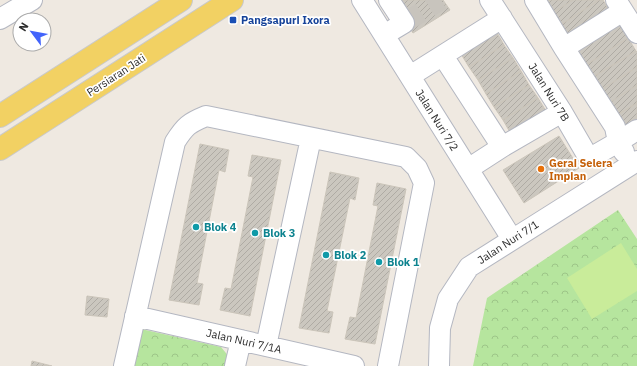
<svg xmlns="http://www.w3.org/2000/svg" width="637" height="366" viewBox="0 0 637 366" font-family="'IBM Plex Sans',sans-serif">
	<defs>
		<pattern id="forest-crowns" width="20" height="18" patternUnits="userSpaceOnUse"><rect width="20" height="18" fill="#b6e59e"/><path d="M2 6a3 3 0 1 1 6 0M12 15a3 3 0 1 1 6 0" fill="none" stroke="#9dc588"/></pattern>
		<pattern id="building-hatch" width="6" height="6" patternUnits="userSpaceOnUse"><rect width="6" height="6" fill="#cbc7bf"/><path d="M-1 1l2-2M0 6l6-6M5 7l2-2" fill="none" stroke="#afaba4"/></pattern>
	</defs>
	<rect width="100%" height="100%" fill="#efe9e1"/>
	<path fill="url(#forest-crowns)" d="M 618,210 L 637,239 L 637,366 L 473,366 L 487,298 Z
		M 141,329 L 221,347 L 230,358 L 228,366 L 132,366 Z"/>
	<path fill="#c9ec9a" d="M 621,243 L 637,269 L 637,291 L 592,319 L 567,278 Z"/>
	<path fill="url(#building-hatch)" stroke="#cbc5ba" d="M 393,0 L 443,0 L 450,10 L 413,33 Z
		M 547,0 L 573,0 L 554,12 Z
		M 573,0 L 599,0 L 562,24 L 554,12 Z
		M 599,0 L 603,0 L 609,10 L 569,36 L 562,24 Z
		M 620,25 L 628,38 L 586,65 L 578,52 Z
		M 496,31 L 504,45 L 469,67 L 461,54 Z
		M 628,38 L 636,51 L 593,77 L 586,65 Z
		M 504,45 L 513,58 L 478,80 L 469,67 Z
		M 636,51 L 637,52 L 637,67 L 601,90 L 593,77 Z
		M 513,58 L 521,71 L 486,94 L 478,80 Z
		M 637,67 L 637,85 L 609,103 L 601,90 Z
		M 521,71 L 529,85 L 494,107 L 486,94 Z
		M 529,85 L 538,98 L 503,120 L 494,107 Z
		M 637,85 L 637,103 L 617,115 L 609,103 Z
		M 538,98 L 546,111 L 511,134 L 503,120 Z
		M 637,103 L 637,120 L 625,128 L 617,115 Z
		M 559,136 L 579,168 L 524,203 L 503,170 Z
		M 200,144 L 229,150 L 225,172 L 219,170 L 197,283 L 203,284 L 199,305 L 169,300 Z
		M 252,155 L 281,160 L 250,316 L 220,310 L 225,288 L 231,289 L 253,177 L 248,176 Z
		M 330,172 L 359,178 L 355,200 L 350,198 L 327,311 L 333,312 L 329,333 L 299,328 Z
		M 377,183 L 406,189 L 375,344 L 345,339 L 350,317 L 356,318 L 378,206 L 373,205 Z
		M 87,296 L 109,299 L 107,317 L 85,315 Z
		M 32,361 L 52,366 L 31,366 Z"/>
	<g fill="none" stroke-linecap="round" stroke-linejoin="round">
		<path stroke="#c8c4bd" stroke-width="20" stroke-dasharray="20 10" stroke-linecap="butt" d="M 404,23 L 441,0"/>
		<g stroke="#b4b7c1" stroke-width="22">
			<path id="minor" d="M 362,0 L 512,239
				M 490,0 L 562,112 L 587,155 L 592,157 L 618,142 L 615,127 L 564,48 L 535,0
				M 616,0 L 637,33
				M 0,19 L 32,0
				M 384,35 L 404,23 L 389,0
				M 564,48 L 623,11
				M 443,56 L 502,147
				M 410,76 L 502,18
				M 624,152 L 618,142 L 637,130
				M 468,169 L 502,147 L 562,112
				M 135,316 L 354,366
				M 266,346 L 311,138
				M 124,366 L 175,142 C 185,126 189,123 206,116 L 406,157 L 417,168 L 424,183 L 388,366
				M 235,366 L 241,340
				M 439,366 L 440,328 L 448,299 L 469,267 L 637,161"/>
		</g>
		<g stroke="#c9c9c9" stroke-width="24">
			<path id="major" d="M 0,116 L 181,0
				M 0,149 L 232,0"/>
		</g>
		<use href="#minor" stroke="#fff" stroke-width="20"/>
		<use href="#major" stroke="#f2d163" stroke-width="22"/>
	</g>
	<rect fill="#1a4fb4" stroke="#fff" stroke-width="1.5" x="229" y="16" width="8" height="8" rx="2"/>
	<circle fill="#e8710a" stroke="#fff" stroke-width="1.5" cx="541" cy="169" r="4"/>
	<g fill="#0f9aa8" stroke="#fff" stroke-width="1.5">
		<circle cx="196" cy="227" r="4"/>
		<circle cx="255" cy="233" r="4"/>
		<circle cx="326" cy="255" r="4"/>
		<circle cx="379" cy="262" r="4"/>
	</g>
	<g text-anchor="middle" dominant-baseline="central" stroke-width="3.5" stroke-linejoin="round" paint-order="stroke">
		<g font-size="11" font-weight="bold" fill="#164399" stroke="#fff" text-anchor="start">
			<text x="241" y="20">Pangsapuri Ixora</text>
		</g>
		<g font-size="11" fill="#2e2e2e" stroke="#fff">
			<text transform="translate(116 75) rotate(-33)">Persiaran Jati</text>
			<text transform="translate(549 92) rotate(58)">Jalan Nuri 7B</text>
			<text transform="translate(437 120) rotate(58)">Jalan Nuri 7/2</text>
			<text transform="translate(508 242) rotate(-33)">Jalan Nuri 7/1</text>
			<text transform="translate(244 341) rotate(13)">Jalan Nuri 7/1A</text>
		</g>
		<g font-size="11" font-weight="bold" fill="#c56008" stroke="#fff" text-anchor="start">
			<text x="549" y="163">Gerai Selera<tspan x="549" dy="13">Impian</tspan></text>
		</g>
		<g font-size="11" font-weight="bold" fill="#0d838f" stroke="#fff" text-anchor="start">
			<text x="204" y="227">Blok 4</text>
			<text x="263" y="233">Blok 3</text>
			<text x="334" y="255">Blok 2</text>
			<text x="387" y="262">Blok 1</text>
		</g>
	</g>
	<g transform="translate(32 32) rotate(302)"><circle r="19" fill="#ffffff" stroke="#ababab"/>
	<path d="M0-3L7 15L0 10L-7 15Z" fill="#4264fb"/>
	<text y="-6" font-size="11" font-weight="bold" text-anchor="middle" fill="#2e2e2e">N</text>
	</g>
</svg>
